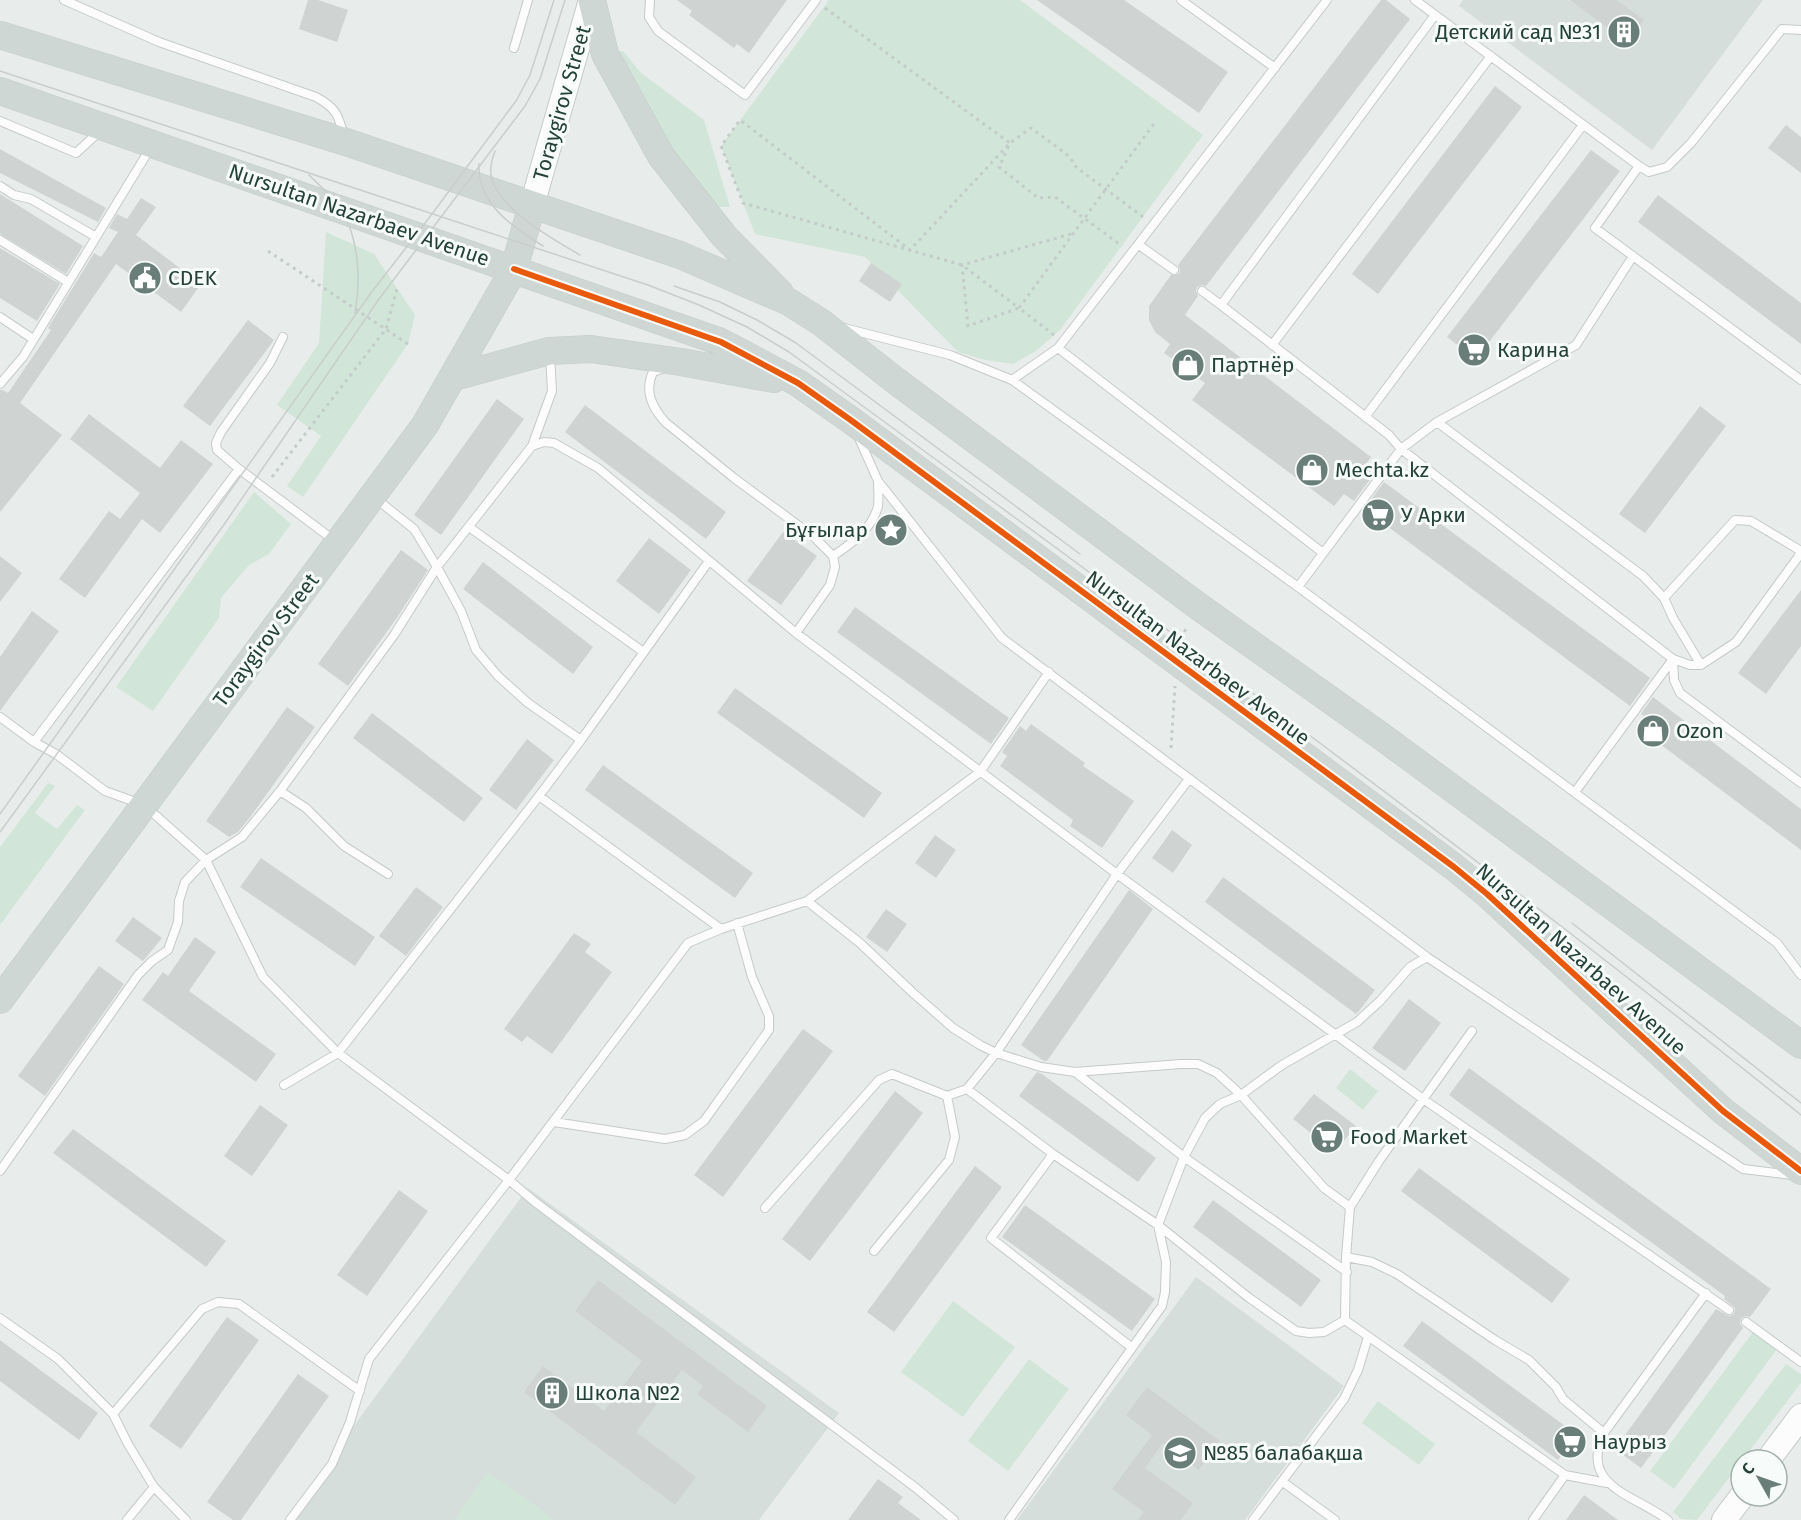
<svg xmlns="http://www.w3.org/2000/svg" width="1801" height="1520" viewBox="0 0 1801 1520" font-family="'Fira Sans',sans-serif">
	<rect width="100%" height="100%" fill="#e8edeb"/>
	<path fill="#d6dedb" d="M 1463,0 L 1763,0 L 1652,150 L 1459,6 Z
		M 528,1188 L 839,1413 L 759,1520 L 285,1520 Z
		M 1196,1277 L 1344,1386 L 1245,1520 L 1017,1520 Z"/>
	<path fill="#d1e6d8" d="M 829,0 L 1020,0 L 1203,135 L 1060,330 L 1036,351 L 1013,364 L 985,360 L 958,352 L 865,257 L 755,234 L 721,146 Z
		M 623,51 L 640,72 L 704,120 L 730,207 L 712,207 L 667,151 L 614,53 Z
		M 326,232 L 374,254 L 415,315 L 408,344 L 303,497 L 287,486 L 321,436 L 277,405 L 319,343 Z
		M 254,492 L 291,524 L 269,554 L 249,565 L 221,598 L 219,618 L 153,711 L 116,687 Z
		M 48,783 L 55,786 L 35,813 L 57,829 L 77,805 L 85,810 L 0,925 L 0,847 Z
		M 1350,1069 L 1378,1091 L 1363,1110 L 1336,1088 Z
		M 953,1301 L 1015,1347 L 963,1417 L 901,1372 Z
		M 1753,1332 L 1777,1349 L 1674,1489 L 1650,1471 Z
		M 1029,1359 L 1069,1389 L 1008,1471 L 968,1441 Z
		M 1786,1364 L 1801,1374 L 1801,1383 L 1697,1520 L 1681,1519 L 1673,1512 Z
		M 1378,1401 L 1435,1444 L 1419,1465 L 1362,1423 Z
		M 488,1472 L 555,1520 L 454,1520 Z"/>
	<path fill="#cfd4d2" d="M 308,0 L 318,0 L 348,10 L 337,42 L 299,29 Z
		M 677,0 L 787,0 L 749,53 L 737,44 L 734,48 L 689,15 L 692,11 Z
		M 1037,0 L 1124,0 L 1228,72 L 1199,113 Z
		M 1381,0 L 1386,0 L 1410,19 L 1206,286 L 1202,285 L 1197,287 L 1196,291 L 1198,296 L 1185,315 L 1371,457 L 1364,467 L 1374,474 L 1354,501 L 1344,494 L 1334,506 L 1192,400 L 1205,383 L 1164,353 L 1170,344 L 1155,332 L 1149,320 L 1149,306 L 1171,275 L 1179,274 L 1180,270 L 1178,265 Z
		M 1570,0 L 1617,0 L 1644,20 L 1628,43 Z
		M 1495,86 L 1522,107 L 1378,294 L 1352,274 Z
		M 1786,125 L 1801,137 L 1801,173 L 1768,148 Z
		M 0,149 L 106,208 L 98,222 L 0,173 Z
		M 1591,150 L 1620,171 L 1476,359 L 1447,337 Z
		M 0,194 L 83,246 L 66,274 L 0,234 Z
		M 1658,195 L 1801,303 L 1801,344 L 1638,222 Z
		M 141,198 L 156,207 L 136,235 L 201,284 L 181,312 L 116,264 L 20,403 L 62,435 L 0,512 L 0,390 L 3,390 L 8,393 L 51,330 L 48,328 L 94,253 L 101,257 L 118,232 L 109,228 L 117,214 L 127,219 Z
		M 0,248 L 60,284 L 37,321 L 0,298 Z
		M 871,263 L 902,284 L 890,302 L 859,281 Z
		M 248,320 L 274,340 L 210,426 L 183,406 Z
		M 497,399 L 524,419 L 441,535 L 414,515 Z
		M 585,405 L 726,512 L 706,539 L 565,432 Z
		M 1700,406 L 1726,426 L 1645,533 L 1619,514 Z
		M 89,414 L 160,468 L 181,440 L 213,464 L 160,533 L 142,519 L 85,598 L 59,579 L 109,511 L 120,519 L 140,493 L 70,439 Z
		M 1384,482 L 1650,678 L 1630,706 L 1364,509 Z
		M 783,532 L 817,556 L 781,605 L 747,581 Z
		M 649,538 L 691,570 L 659,614 L 616,581 Z
		M 401,550 L 428,570 L 396,619 L 348,686 L 318,664 Z
		M 0,556 L 22,573 L 0,602 Z
		M 483,562 L 593,647 L 573,674 L 463,589 Z
		M 1801,590 L 1801,646 L 1766,694 L 1738,673 Z
		M 855,607 L 1009,718 L 991,744 L 837,632 Z
		M 32,611 L 59,631 L 0,711 L 0,657 Z
		M 735,688 L 882,793 L 864,818 L 717,713 Z
		M 1653,697 L 1801,809 L 1801,850 L 1636,726 L 1644,716 L 1641,714 Z
		M 287,707 L 315,727 L 251,816 L 238,832 L 229,837 L 206,821 Z
		M 372,713 L 483,798 L 464,822 L 353,738 Z
		M 1031,724 L 1085,763 L 1083,766 L 1134,801 L 1102,848 L 1070,826 L 1073,820 L 1000,766 L 1007,756 L 1002,752 L 1020,726 L 1026,731 Z
		M 527,739 L 554,760 L 516,810 L 489,790 Z
		M 603,765 L 753,873 L 735,898 L 585,790 Z
		M 1172,830 L 1192,845 L 1173,873 L 1152,858 Z
		M 935,835 L 956,850 L 936,878 L 915,863 Z
		M 261,858 L 375,937 L 355,966 L 240,887 Z
		M 1223,877 L 1375,990 L 1359,1011 L 1356,1014 L 1205,902 Z
		M 416,887 L 443,907 L 406,956 L 379,936 Z
		M 1129,890 L 1153,909 L 1047,1061 L 1044,1061 L 1021,1045 Z
		M 886,909 L 907,924 L 887,952 L 866,937 Z
		M 133,917 L 162,938 L 143,961 L 115,941 Z
		M 574,933 L 591,944 L 585,952 L 612,972 L 552,1054 L 527,1036 L 522,1042 L 504,1029 Z
		M 195,937 L 216,952 L 189,991 L 276,1054 L 256,1082 L 142,1000 L 163,972 L 168,976 Z
		M 99,966 L 124,984 L 45,1096 L 18,1076 Z
		M 1409,999 L 1441,1023 L 1405,1071 L 1372,1048 Z
		M 803,1029 L 833,1051 L 723,1197 L 694,1175 Z
		M 1469,1068 L 1771,1289 L 1750,1317 L 1746,1316 L 1741,1318 L 1740,1324 L 1743,1328 L 1641,1468 L 1615,1449 L 1716,1309 L 1729,1316 L 1734,1314 L 1735,1308 L 1724,1299 L 1725,1296 L 1449,1095 Z
		M 1037,1072 L 1042,1074 L 1156,1158 L 1138,1182 L 1019,1096 Z
		M 895,1091 L 923,1113 L 810,1261 L 782,1239 Z
		M 1314,1094 L 1356,1126 L 1335,1152 L 1293,1119 Z
		M 260,1105 L 288,1125 L 252,1176 L 224,1156 Z
		M 73,1129 L 226,1241 L 206,1267 L 53,1153 Z
		M 975,1166 L 1002,1187 L 894,1332 L 867,1312 Z
		M 1419,1168 L 1570,1279 L 1552,1303 L 1401,1191 Z
		M 399,1190 L 428,1211 L 367,1296 L 337,1275 Z
		M 1213,1200 L 1321,1280 L 1301,1307 L 1193,1227 Z
		M 1025,1205 L 1155,1299 L 1132,1331 L 1002,1237 Z
		M 598,1280 L 767,1406 L 748,1432 L 697,1394 L 703,1386 L 682,1370 L 636,1432 L 696,1477 L 675,1505 L 524,1392 L 543,1366 L 604,1411 L 642,1361 L 575,1311 Z
		M 227,1317 L 259,1340 L 181,1449 L 149,1426 Z
		M 1422,1321 L 1576,1434 L 1558,1460 L 1403,1346 Z
		M 0,1340 L 98,1413 L 79,1440 L 0,1381 Z
		M 298,1374 L 329,1396 L 241,1520 L 233,1520 L 207,1502 Z
		M 1147,1387 L 1220,1441 L 1199,1470 L 1163,1443 L 1145,1468 L 1193,1503 L 1181,1520 L 1138,1520 L 1144,1512 L 1112,1489 L 1152,1435 L 1126,1415 Z
		M 878,1479 L 903,1497 L 898,1503 L 921,1520 L 848,1520 Z
		M 1584,1495 L 1618,1520 L 1566,1520 Z"/>
	<g fill="none" stroke-linecap="round" stroke-linejoin="round">
		<g stroke="#c5cac8" stroke-width="10">
			<path id="service" d="M 64,0 L 159,42 L 316,97 C 336,108 338,114 344,136
				M 650,0 L 649,17 L 658,31 L 745,95 L 816,0
				M 1181,0 L 1275,68
				M 1415,0 L 1639,166 L 1595,228 L 1801,380
				M 1435,15 L 1221,305 L 1389,435 L 1401,449 L 1673,659 L 1690,665 L 1701,665 L 1736,642 L 1801,553
				M 514,48 L 528,0
				M 0,121 L 76,153 L 100,131
				M 1639,166 L 1649,172 L 1667,167 L 1691,143 L 1782,29 L 1801,30
				M 0,186 L 14,195 L 31,199 L 96,237
				M 0,240 L 68,282
				M 1139,245 L 1174,270
				M 1202,291 L 1221,305
				M 0,317 L 33,339
				M 844,328 L 950,355 L 1012,380 L 1298,587 L 1777,943 L 1801,975
				M 1272,345 L 1491,56
				M 1058,348 L 1323,553
				M 664,368 L 653,372 C 644,391 652,407 665,422 L 734,478 L 814,537 L 833,556 L 835,567 L 830,585 L 796,633
				M 1012,380 L 1058,348 L 1327,0
				M 0,384 L 23,357 L 151,147
				M 1365,417 L 1583,125
				M 1437,422 L 1643,576 L 1664,598 L 1673,618 L 1701,665
				M 858,436 L 878,481 L 1002,638 L 1427,957 L 1743,1169 L 1792,1175
				M 532,446 L 552,391 L 550,354
				M 239,469 L 217,450 L 216,443 L 221,432 L 270,363 L 283,337
				M 375,498 L 414,529 L 437,567 L 461,611 L 476,650 L 498,676 L 528,703 L 581,740 L 709,561
				M 469,527 L 642,651
				M 833,556 C 851,544 873,528 878,506 C 879,498 878,489 878,481
				M 1298,587 L 1401,449 L 1437,422 L 1576,345 L 1633,256
				M 1664,598 L 1735,520 L 1751,521 L 1801,551
				M 1673,659 L 1674,680 L 1680,693 L 1801,783
				M 0,717 L 34,742 L 56,754 L 105,791 L 144,805 L 206,860 L 263,977 L 338,1053 L 509,1180 L 535,1202 L 916,1488 L 954,1520
				M 34,742 L 239,469 L 335,541
				M 280,791 L 306,808 L 344,846 L 388,874
				M 1575,792 L 1673,659
				M 539,796 L 721,929
				M 807,901 L 860,943 L 912,992 L 953,1028 L 980,1045 L 996,1053 L 1041,1067 L 1075,1072 L 1181,1064 L 1198,1064 L 1217,1073 L 1241,1095 L 1324,1188 L 1350,1207
				M 1472,1031 L 1379,1161 L 1350,1207 L 1346,1257 L 1345,1320 L 1565,1475
				M 1075,1072 L 1184,1157 L 1347,1272
				M 284,1085 L 338,1053 L 539,796 L 581,740
				M 967,1089 L 1053,1154 L 1158,1225 L 1248,1297 L 1296,1331 L 1309,1333 L 1324,1332 L 1345,1320
				M 554,1122 L 665,1139 L 685,1135 L 704,1121 L 769,1030 L 769,1016 L 752,977 L 737,923
				M 1053,1154 L 991,1238 L 1131,1347
				M 0,1171 L 138,975 L 152,961 L 168,950 L 178,922 L 179,901 L 185,882 L 206,860 L 242,837 L 280,791 L 394,635 L 437,567 L 532,446 L 544,442 L 554,443 L 598,468 L 796,633 L 1117,874 L 1423,1099 L 1729,1310
				M 765,1208 L 879,1080 L 892,1074 L 947,1096 L 967,1089 L 996,1053 L 1117,874 L 1189,779
				M 874,1251 L 949,1160 L 955,1137 L 947,1096
				M 1346,1257 L 1372,1262 L 1397,1274 L 1495,1340 L 1529,1360 L 1556,1387 L 1563,1399 L 1604,1433
				M 0,1318 L 58,1359 L 113,1414 L 128,1444 L 154,1487 L 127,1520
				M 1746,1322 L 1801,1362
				M 113,1414 L 202,1309 L 218,1302 L 239,1304 L 360,1391
				M 1283,1482 L 1335,1520
				M 154,1487 L 186,1520
				M 290,1520 L 332,1464 L 350,1422 L 369,1359 L 509,1180 L 688,943 L 721,929 L 807,901 L 980,772 L 1049,672
				M 1009,1520 L 1162,1306 L 1165,1292 L 1166,1262 L 1158,1225 L 1184,1157 L 1205,1118 L 1220,1104 L 1241,1095 L 1282,1065 L 1357,1022 L 1380,1001 L 1410,967 L 1427,957
				M 1253,1520 L 1344,1399 L 1358,1370 L 1368,1337
				M 1533,1520 L 1565,1475 L 1607,1483
				M 1668,1520 C 1635,1495 1578,1486 1604,1433 L 1706,1293"/>
		</g>
		<g stroke="#c3cbc8" stroke-width="26">
			<path id="secondary" d="M 532,205 L 591,0
				M 1768,1460 L 1801,1416
				M 1724,1520 L 1742,1496"/>
		</g>
		<g stroke="#c3ccc9" stroke-width="28">
			<path id="primary" d="M 592,0 L 605,54 L 661,156 L 724,236 L 780,293
				M 0,35 L 346,142 L 680,255 L 789,302 L 822,323 L 896,381 L 1198,606 L 1381,736 L 1801,1045
				M 0,91 L 721,342 L 798,383 L 852,421 L 1454,867 L 1487,894 L 1723,1111 L 1801,1171
				M 454,377 L 549,351 L 591,349 L 681,362 L 774,379
				M 0,1000 L 425,425 L 514,269 L 532,205"/>
		</g>
		<path stroke="#c3ccca" stroke-width="3" stroke-dasharray="3 4.5" stroke-linecap="butt" d="M 825,8 L 1010,143 L 999,167 L 1038,198 L 1055,197 L 1122,246
			M 1143,217 L 1076,167 L 1069,156 L 1031,128 L 1010,143 L 910,250 L 740,120 L 721,146 L 743,203 L 962,265 L 1019,308 C 1065,245 1110,183 1156,121
			M 268,251 L 408,344
			M 1054,335 L 1019,308 L 968,326 L 962,265 L 1071,234
			M 272,477 L 386,329 L 397,289
			M 1180,638 L 1188,626
			M 1171,748 L 1175,686"/>
		<use href="#service" stroke="#fcfcfc" stroke-width="8"/>
		<use href="#secondary" stroke="#fcfcfc" stroke-width="24"/>
		<use href="#primary" stroke="#cfd7d5" stroke-width="27"/>
		<path stroke="#c9cdcc" stroke-width="1.5" d="M 0,71 L 648,285 L 699,305 L 747,327 L 789,352 C 1130,602 1472,850 1801,1115
			M 495,151 C 492,159 490,167 491,175 C 497,209 553,239 580,255
			M 479,164 C 477,204 513,227 543,246
			M 309,175 C 320,186 332,196 341,209 C 359,238 361,281 355,313
			M 674,286 L 720,302 L 757,320 L 796,343 L 1080,554
			M 0,814 L 371,293 L 432,214 L 516,101 L 530,75 L 554,0
			M 0,832 L 223,526 L 379,299 L 525,106 L 540,79 L 565,0
			M 1572,923 L 1801,1103"/>
		<g stroke="#f7fbf9" stroke-width="10">
			<path id="cycleway" d="M 514,269 L 721,342 L 798,383 L 852,421 L 1454,867 L 1487,894 L 1723,1111 L 1801,1171"/>
		</g>
		<use href="#cycleway" stroke="#e8590c" stroke-width="6"/>
	</g>
	<defs>
		<g id="building-disc" transform="scale(1.725)"><circle r="9.5" fill="#697e78" stroke="#f7fbf9"/><path d="M-4-6H4V6H1V3H-1V6H-4ZM-2.5-4.3h1.7v1.8h-1.7ZM.8-4.3h1.7v1.8H.8ZM-2.5-1h1.7V.8h-1.7ZM.8-1h1.7V.8H.8Z" fill="#fff"/></g>
		<g id="civic-disc" transform="scale(1.725)"><circle r="9.5" fill="#697e78" stroke="#f7fbf9"/><path d="M-.6-6.5H3V-4.5H.6V-3L4-1V1h2V6H-6V1h2V-1L-.6-3ZM-1.2 2.5V6h2.4V2.5Z" fill="#fff"/></g>
		<g id="supermarket-disc" transform="scale(1.725)"><circle r="9.5" fill="#697e78" stroke="#f7fbf9"/><path d="M-6-5.5h2.5l.6 2H6L4.5 2H-2.5L-4.4-4H-6ZM-1.5 3.2a1.3 1.3 0 1 0 .1 0ZM3 3.2a1.3 1.3 0 1 0 .1 0Z" fill="#fff"/></g>
		<g id="shop-disc" transform="scale(1.725)"><circle r="9.5" fill="#697e78" stroke="#f7fbf9"/><path d="M-5-2.5h2.3a2.7 3.5 0 0 1 5.4 0H5L5.5 6h-11ZM-1.5-2.5h3a1.5 2.3 0 0 0-3 0Z" fill="#fff"/></g>
		<g id="sight-disc" transform="scale(1.725)"><circle r="9.5" fill="#697e78" stroke="#f7fbf9"/><path d="M0-6L1.8-2.2L6-1.7L2.9 1.2L3.7 5.4L0 3.3L-3.7 5.4L-2.9 1.2L-6-1.7L-1.8-2.2Z" fill="#fff"/></g>
		<g id="school-disc" transform="scale(1.725)"><circle r="9.5" fill="#697e78" stroke="#f7fbf9"/><path d="M0-5L7-2L0 1L-7-2ZM-4 1L0 2.5L4 1V4Q0 6-4 4Z" fill="#fff"/></g>
	</defs>
	<g fill-rule="evenodd">
		<use href="#building-disc" x="1624" y="32"/>
		<use href="#civic-disc" x="145" y="278"/>
		<use href="#supermarket-disc" x="1474" y="350"/>
		<use href="#shop-disc" x="1188" y="365"/>
		<use href="#shop-disc" x="1312" y="470"/>
		<use href="#supermarket-disc" x="1378" y="515"/>
		<use href="#sight-disc" x="891" y="530"/>
		<use href="#shop-disc" x="1653" y="731"/>
		<use href="#supermarket-disc" x="1327" y="1137"/>
		<use href="#building-disc" x="552" y="1393"/>
		<use href="#supermarket-disc" x="1570" y="1442"/>
		<use href="#school-disc" x="1180" y="1453"/>
	</g>
	<g text-anchor="middle" dominant-baseline="central" stroke-width="6" stroke-linejoin="round" paint-order="stroke">
		<g font-size="21" fill="#24423a" stroke="#f7fbf9" text-anchor="start">
			<text x="1601" y="32" text-anchor="end">Детский сад №31</text>
			<text x="168" y="278">CDEK</text>
			<text x="1497" y="350">Карина</text>
			<text x="1211" y="365">Партнёр</text>
			<text x="1335" y="470">Mechta.kz</text>
			<text x="1401" y="515">У Арки</text>
			<text x="868" y="530" text-anchor="end">Бұғылар</text>
			<text x="1676" y="731">Ozon</text>
			<text x="1350" y="1137">Food Market</text>
			<text x="575" y="1393">Школа №2</text>
			<text x="1593" y="1442">Наурыз</text>
			<text x="1203" y="1453">№85 балабақша</text>
		</g>
		<g font-size="21" fill="#24423a" stroke="#f7fbf9">
			<text transform="translate(562 103) rotate(-74)">Toraygirov Street</text>
			<text transform="translate(359 215) rotate(19)">Nursultan Nazarbaev Avenue</text>
			<text transform="translate(266 640) rotate(-53)">Toraygirov Street</text>
			<text transform="translate(1198 658) rotate(37)">Nursultan Nazarbaev Avenue</text>
			<text transform="translate(1581 959) rotate(42)">Nursultan Nazarbaev Avenue</text>
		</g>
	</g>
	<g transform="translate(1759 1478) rotate(310)"><circle r="28" fill="#f7fbf9" stroke="#a3b1ad" stroke-width="1.5"/>
	<path d="M0-4.5L10 22L0 15L-10 22Z" fill="#697e78"/>
	<text y="-9" font-size="16" font-weight="bold" text-anchor="middle" fill="#24423a">С</text>
	</g>
</svg>
